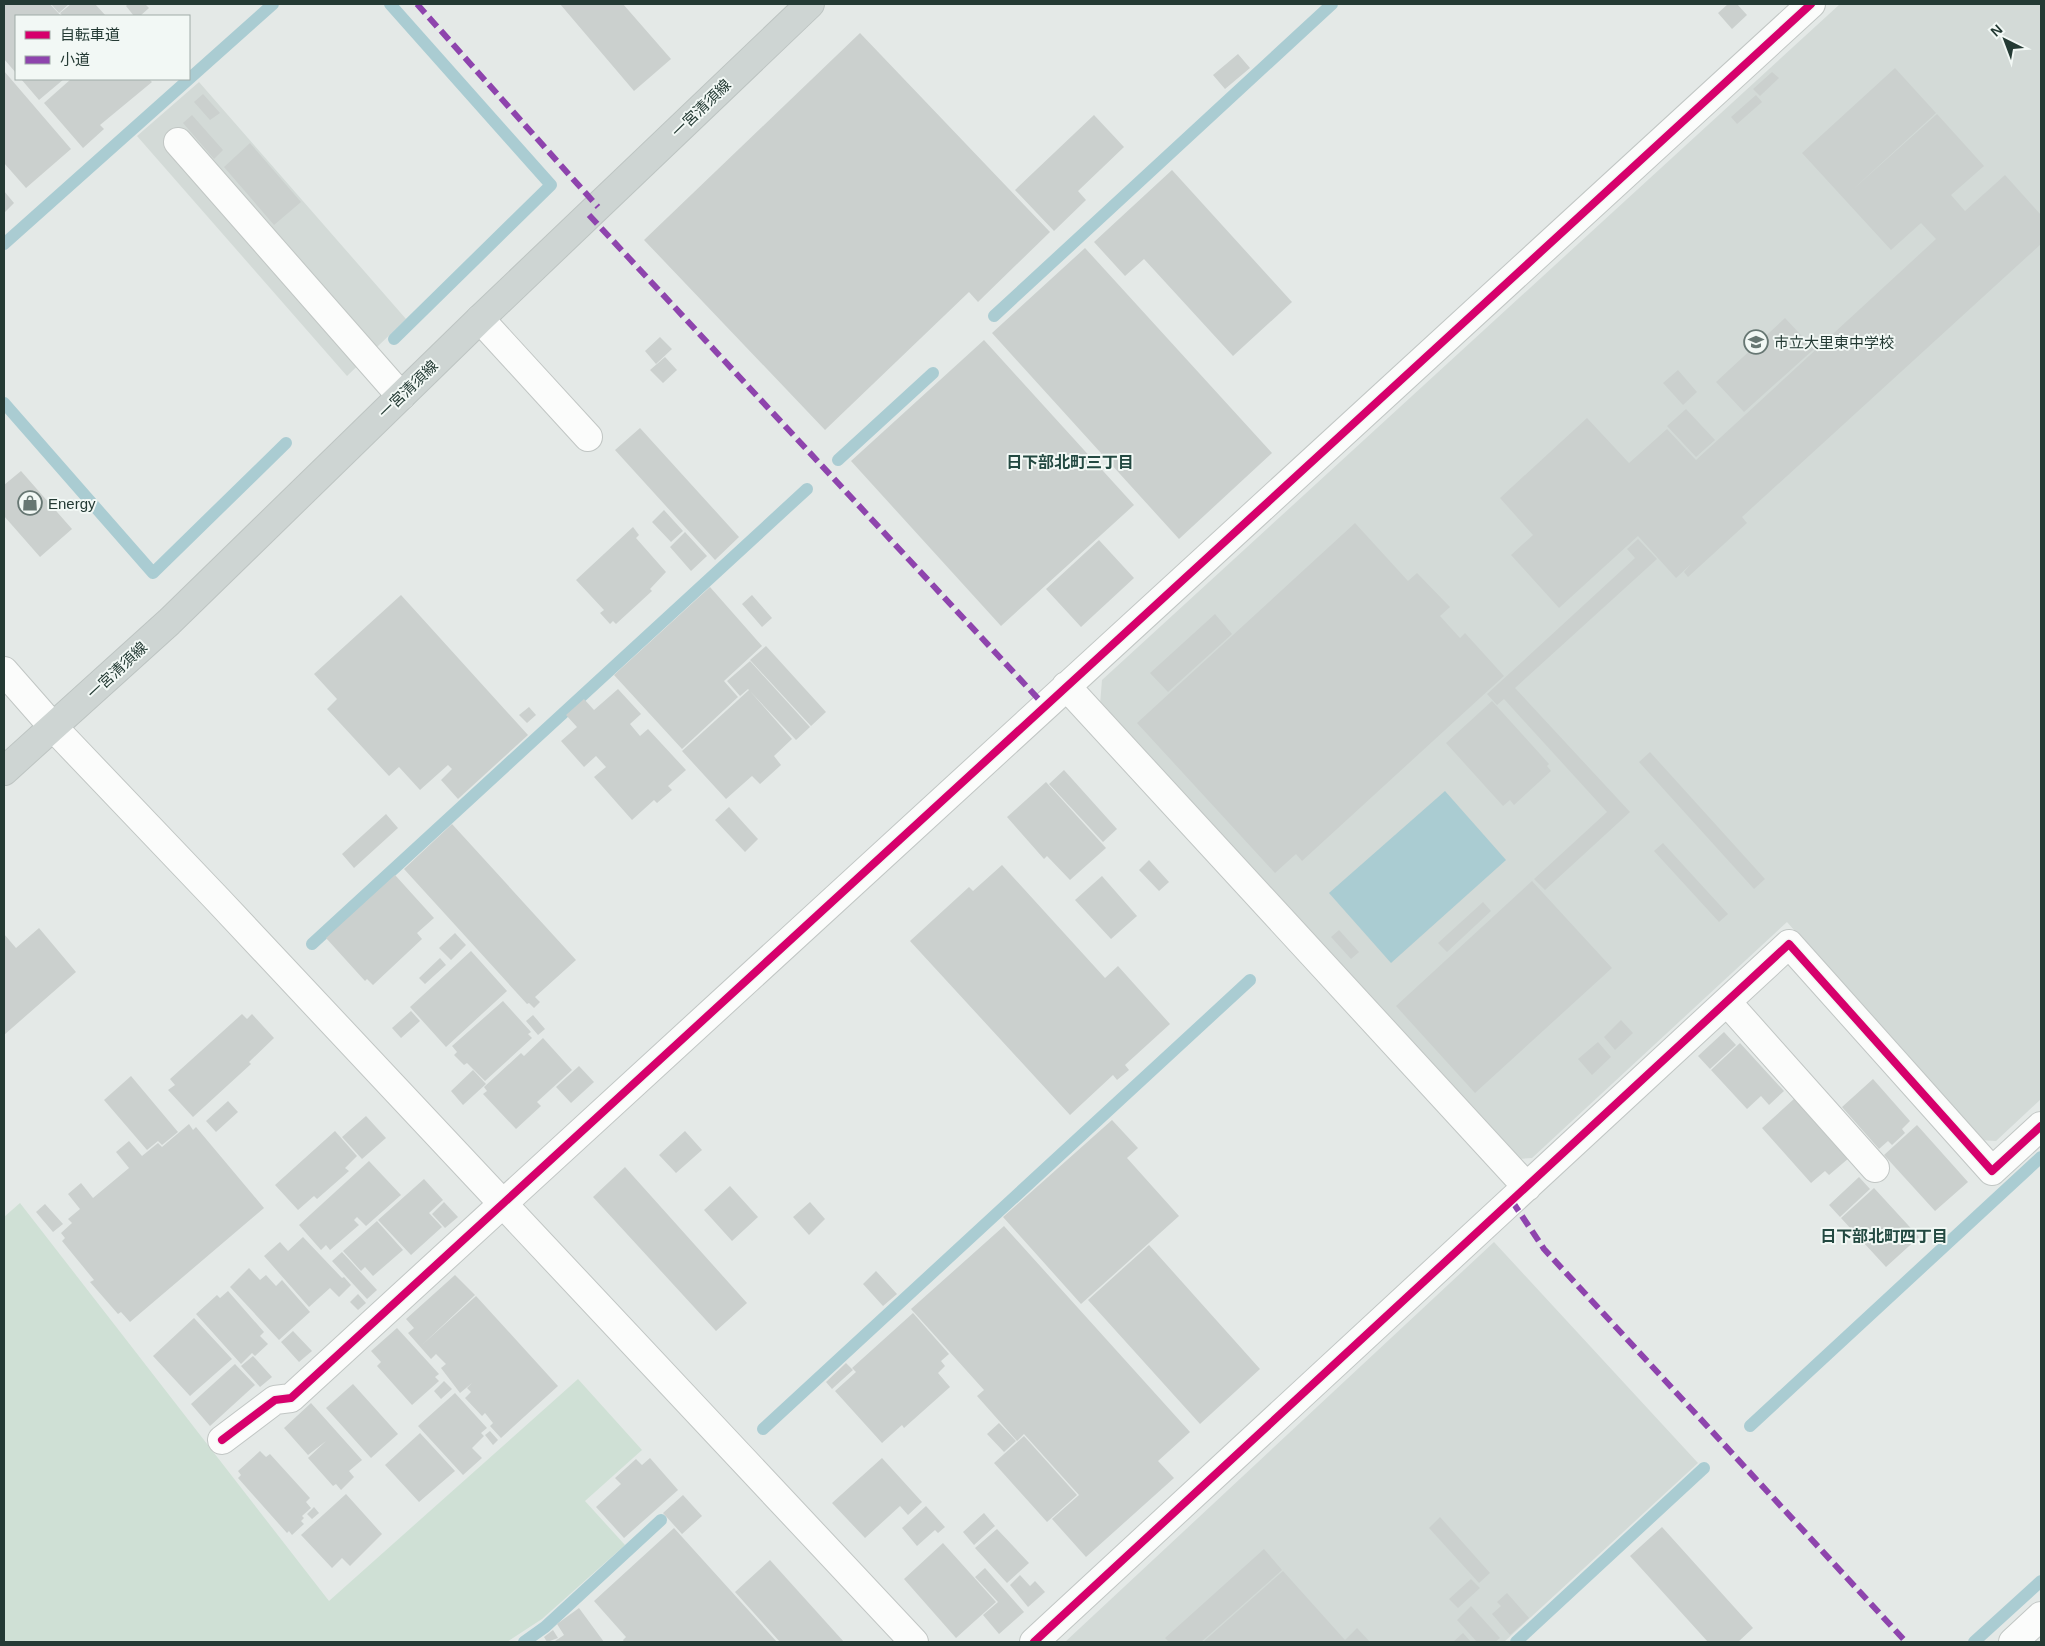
<svg xmlns="http://www.w3.org/2000/svg" width="2045" height="1646" viewBox="0 0 2045 1646" font-family="Arial,'Noto Sans JP',sans-serif">
	<rect width="100%" height="100%" fill="#e4e9e7"/>
	<path fill="#d3dad7" d="M 1840,4 L 2041,4 L 2041,1099 L 1996,1141 L 1979,1140 L 1787,922 L 1532,1158 L 1518,1159 L 1100,705 L 1102,680 Z
		M 199,82 L 406,319 L 347,376 L 137,136 Z
		M 1494,1242 L 1698,1463 L 1504,1642 L 1065,1642 Z"/>
	<path fill="#cfe0d5" d="M 20,1203 L 329,1601 L 578,1379 L 642,1450 L 585,1501 L 625,1545 L 542,1619 L 507,1642 L 4,1642 L 4,1217 Z"/>
	<path fill="#aaccd2" d="M 1445,791 L 1506,860 L 1391,963 L 1329,893 Z"/>
	<g fill="none" stroke-linecap="round" stroke-linejoin="round">
		<path stroke="#aaccd2" stroke-width="12" d="M 390,4 L 551,185 L 394,339
			M 4,244 L 273,4
			M 994,316 L 1332,4
			M 4,403 L 153,573 L 286,443
			M 838,460 L 933,373
			M 312,944 L 807,489
			M 1750,1426 L 2041,1157
			M 763,1429 L 1250,980
			M 524,1642 L 545,1627 L 661,1520
			M 1516,1642 L 1704,1468
			M 1974,1642 L 2041,1581"/>
	</g>
	<path fill="#cbd0ce" d="M 4,4 L 50,4 L 61,16 L 16,16 L 16,73 L 4,59 Z
		M 51,4 L 69,4 L 59,13 Z
		M 71,4 L 95,4 L 106,16 L 63,16 L 60,13 Z
		M 128,4 L 145,4 L 149,8 L 140,16 L 134,16 L 126,6 Z
		M 560,4 L 623,4 L 671,59 L 634,91 Z
		M 1728,4 L 1737,4 L 1747,15 L 1732,29 L 1718,13 Z
		M 860,33 L 1050,232 L 978,302 L 969,292 L 825,430 L 644,240 Z
		M 1238,54 L 1250,68 L 1225,89 L 1213,75 Z
		M 1895,68 L 1936,113 L 1849,193 L 1937,114 L 1984,166 L 1951,195 L 1965,211 L 2005,175 L 2041,215 L 2041,244 L 1742,517 L 1747,523 L 1688,577 L 1684,572 L 1691,564 L 1676,578 L 1638,536 L 1559,608 L 1511,555 L 1533,535 L 1500,498 L 1587,418 L 1629,463 L 1667,429 L 1696,460 L 1936,239 L 1921,223 L 1891,250 L 1802,153 Z
		M 4,71 L 71,149 L 26,188 L 4,163 Z
		M 1772,72 L 1779,78 L 1760,96 L 1753,89 Z
		M 21,79 L 64,79 L 39,100 Z
		M 71,79 L 149,79 L 152,82 L 100,125 L 104,129 L 83,148 L 44,103 Z
		M 203,94 L 220,113 L 210,120 L 194,102 Z
		M 1756,95 L 1762,102 L 1737,124 L 1731,117 Z
		M 192,115 L 223,150 L 214,159 L 183,123 Z
		M 1094,115 L 1124,147 L 1078,191 L 1086,200 L 1054,231 L 1015,190 Z
		M 250,143 L 301,202 L 274,225 L 224,167 Z
		M 1172,170 L 1292,302 L 1233,356 L 1144,259 L 1125,276 L 1094,242 Z
		M 4,191 L 14,203 L 4,213 Z
		M 1085,248 L 1272,453 L 1179,539 L 992,333 Z
		M 1785,318 L 1814,349 L 1744,412 L 1716,382 Z
		M 660,337 L 672,349 L 656,364 L 645,351 Z
		M 984,340 L 1134,505 L 1001,626 L 851,461 Z
		M 665,357 L 677,370 L 663,383 L 650,370 Z
		M 1678,370 L 1697,392 L 1683,405 L 1663,383 Z
		M 1686,409 L 1715,440 L 1696,457 L 1667,426 Z
		M 640,428 L 739,537 L 715,560 L 615,450 Z
		M 21,471 L 72,529 L 40,557 L 4,516 L 4,485 Z
		M 664,510 L 683,531 L 671,542 L 652,522 Z
		M 1355,523 L 1408,581 L 1417,573 L 1450,607 L 1440,616 L 1460,638 L 1465,633 L 1504,676 L 1302,861 L 1296,854 L 1275,873 L 1137,723 Z
		M 633,527 L 639,535 L 636,538 L 666,572 L 650,589 L 652,591 L 616,624 L 613,621 L 610,624 L 600,613 L 604,610 L 576,580 Z
		M 685,532 L 707,556 L 691,571 L 670,547 Z
		M 1638,539 L 1657,559 L 1515,688 L 1630,812 L 1545,890 L 1534,879 L 1607,812 L 1504,699 L 1497,705 L 1487,694 L 1635,558 L 1627,549 Z
		M 1099,540 L 1134,578 L 1081,627 L 1046,589 Z
		M 710,587 L 762,646 L 724,681 L 738,697 L 682,749 L 614,675 Z
		M 401,595 L 528,735 L 458,799 L 441,780 L 452,769 L 448,765 L 420,790 L 399,767 L 389,776 L 327,709 L 337,699 L 314,674 Z
		M 752,595 L 772,618 L 762,627 L 742,604 Z
		M 1215,614 L 1232,634 L 1168,692 L 1150,673 Z
		M 766,646 L 826,712 L 811,726 L 750,660 Z
		M 750,661 L 810,727 L 796,740 L 748,689 L 740,696 L 727,681 Z
		M 618,689 L 641,714 L 630,724 L 640,736 L 648,729 L 686,770 L 668,786 L 672,790 L 657,803 L 654,800 L 632,820 L 594,777 L 606,767 L 596,756 L 584,767 L 561,741 L 577,727 L 566,715 L 584,699 L 594,710 Z
		M 749,690 L 792,739 L 774,756 L 781,765 L 760,784 L 752,776 L 726,799 L 682,751 Z
		M 1492,701 L 1549,764 L 1547,766 L 1551,771 L 1514,805 L 1510,800 L 1503,806 L 1446,743 Z
		M 529,707 L 536,715 L 527,723 L 519,715 Z
		M 1650,752 L 1765,879 L 1754,889 L 1639,762 Z
		M 1064,770 L 1117,829 L 1103,842 L 1049,784 Z
		M 1046,782 L 1106,848 L 1070,880 L 1047,856 L 1044,859 L 1007,817 Z
		M 729,807 L 758,839 L 745,852 L 715,820 Z
		M 386,814 L 398,828 L 354,868 L 342,854 Z
		M 452,824 L 576,960 L 535,997 L 540,1002 L 534,1008 L 529,1003 L 527,1004 L 404,869 Z
		M 1663,843 L 1728,914 L 1719,922 L 1654,851 Z
		M 1149,860 L 1169,882 L 1159,891 L 1139,870 Z
		M 1002,865 L 1105,978 L 1118,966 L 1170,1024 L 1125,1065 L 1129,1070 L 1117,1080 L 1113,1075 L 1070,1115 L 910,941 L 969,887 L 973,891 Z
		M 395,875 L 434,918 L 417,933 L 422,939 L 373,985 L 367,979 L 365,981 L 326,938 Z
		M 1102,876 L 1137,916 L 1111,939 L 1075,900 Z
		M 1532,881 L 1612,968 L 1475,1093 L 1396,1006 Z
		M 1483,902 L 1491,911 L 1447,952 L 1438,943 Z
		M 39,928 L 76,972 L 4,1035 L 4,934 L 16,948 Z
		M 1339,930 L 1359,952 L 1351,959 L 1331,937 Z
		M 455,933 L 466,945 L 451,960 L 439,948 Z
		M 471,951 L 507,991 L 446,1047 L 410,1007 Z
		M 440,958 L 446,965 L 425,984 L 419,978 Z
		M 503,1001 L 531,1032 L 528,1034 L 532,1038 L 485,1081 L 467,1063 L 464,1065 L 454,1055 L 457,1052 L 452,1046 Z
		M 411,1011 L 420,1021 L 401,1038 L 392,1028 Z
		M 242,1014 L 247,1019 L 252,1014 L 274,1038 L 249,1062 L 251,1064 L 193,1117 L 168,1090 L 175,1085 L 170,1079 Z
		M 533,1015 L 545,1029 L 538,1035 L 526,1021 Z
		M 1621,1020 L 1633,1033 L 1615,1050 L 1604,1037 Z
		M 1724,1032 L 1736,1045 L 1710,1069 L 1698,1056 Z
		M 543,1038 L 572,1070 L 537,1102 L 541,1106 L 516,1129 L 483,1094 L 487,1091 L 484,1087 L 521,1053 L 524,1056 Z
		M 1598,1042 L 1611,1057 L 1592,1075 L 1578,1059 Z
		M 1740,1043 L 1784,1091 L 1769,1105 L 1761,1096 L 1747,1109 L 1711,1070 Z
		M 579,1066 L 594,1082 L 571,1103 L 556,1087 Z
		M 473,1070 L 486,1084 L 463,1105 L 451,1091 Z
		M 131,1076 L 178,1132 L 162,1145 L 158,1141 L 147,1150 L 104,1100 Z
		M 1873,1079 L 1910,1121 L 1902,1129 L 1905,1133 L 1892,1145 L 1888,1141 L 1879,1149 L 1842,1107 Z
		M 1795,1098 L 1849,1158 L 1829,1175 L 1825,1171 L 1811,1183 L 1762,1128 Z
		M 228,1101 L 238,1112 L 216,1132 L 206,1121 Z
		M 366,1116 L 386,1138 L 362,1159 L 342,1137 Z
		M 1112,1120 L 1138,1148 L 1127,1158 L 1179,1216 L 1081,1304 L 1003,1217 Z
		M 189,1124 L 193,1130 L 196,1127 L 264,1208 L 130,1322 L 121,1312 L 118,1314 L 90,1282 L 94,1280 L 62,1241 L 65,1238 L 61,1233 L 72,1223 L 68,1219 L 80,1209 L 68,1194 L 81,1183 L 93,1198 L 129,1168 L 116,1152 L 129,1141 L 142,1156 L 158,1143 L 162,1147 Z
		M 1917,1125 L 1968,1182 L 1935,1211 L 1884,1155 Z
		M 335,1131 L 357,1156 L 345,1168 L 349,1171 L 317,1199 L 314,1196 L 298,1210 L 275,1185 Z
		M 685,1131 L 702,1150 L 676,1173 L 659,1155 Z
		M 369,1161 L 401,1195 L 366,1226 L 357,1217 L 354,1220 L 359,1225 L 330,1250 L 326,1245 L 321,1250 L 299,1225 Z
		M 625,1167 L 747,1303 L 716,1331 L 593,1197 Z
		M 1859,1177 L 1870,1189 L 1840,1217 L 1829,1205 Z
		M 424,1179 L 443,1200 L 429,1213 L 442,1227 L 411,1255 L 378,1220 Z
		M 730,1186 L 758,1217 L 732,1241 L 704,1210 Z
		M 1874,1188 L 1919,1237 L 1886,1267 L 1841,1218 Z
		M 444,1202 L 458,1217 L 445,1228 L 432,1214 Z
		M 810,1202 L 825,1219 L 809,1235 L 793,1217 Z
		M 45,1204 L 63,1224 L 53,1232 L 36,1212 Z
		M 377,1221 L 403,1250 L 373,1276 L 365,1267 L 361,1271 L 343,1251 Z
		M 1004,1226 L 1190,1432 L 1158,1461 L 1174,1478 L 1086,1557 L 1052,1519 L 1079,1495 L 1024,1434 L 1017,1441 L 977,1396 L 984,1390 L 911,1309 Z
		M 303,1237 L 342,1278 L 344,1277 L 351,1285 L 339,1297 L 330,1288 L 309,1307 L 264,1256 L 280,1242 L 288,1251 Z
		M 1149,1245 L 1260,1369 L 1200,1424 L 1088,1300 Z
		M 342,1252 L 377,1290 L 367,1299 L 332,1261 Z
		M 249,1268 L 260,1280 L 266,1275 L 276,1286 L 282,1280 L 310,1312 L 279,1340 L 230,1287 Z
		M 876,1271 L 897,1294 L 883,1306 L 863,1284 Z
		M 455,1275 L 475,1295 L 422,1345 L 476,1296 L 558,1386 L 501,1438 L 490,1426 L 493,1423 L 485,1413 L 482,1416 L 465,1398 L 471,1392 L 467,1388 L 472,1383 L 460,1393 L 441,1368 L 446,1364 L 436,1354 L 431,1359 L 408,1333 L 414,1328 L 406,1319 Z
		M 228,1291 L 264,1332 L 260,1336 L 268,1344 L 255,1356 L 252,1353 L 241,1364 L 196,1314 L 217,1295 L 220,1298 Z
		M 358,1294 L 366,1303 L 358,1310 L 350,1302 Z
		M 913,1313 L 949,1354 L 941,1361 L 945,1366 L 938,1373 L 950,1387 L 904,1428 L 902,1425 L 882,1443 L 835,1391 L 856,1372 L 852,1368 Z
		M 194,1318 L 232,1359 L 190,1396 L 153,1356 Z
		M 397,1328 L 439,1374 L 435,1377 L 439,1381 L 412,1405 L 377,1366 L 381,1362 L 371,1351 Z
		M 293,1331 L 312,1351 L 299,1362 L 281,1342 Z
		M 253,1356 L 272,1377 L 260,1387 L 241,1366 Z
		M 846,1363 L 853,1370 L 832,1389 L 826,1382 Z
		M 235,1364 L 255,1385 L 210,1426 L 191,1404 Z
		M 444,1381 L 452,1389 L 441,1399 L 434,1391 Z
		M 353,1384 L 398,1434 L 371,1458 L 326,1408 Z
		M 455,1393 L 487,1428 L 481,1433 L 484,1436 L 472,1448 L 482,1458 L 463,1475 L 418,1426 Z
		M 311,1403 L 362,1460 L 349,1471 L 354,1477 L 341,1490 L 336,1484 L 333,1486 L 308,1458 L 326,1441 L 308,1455 L 284,1428 Z
		M 999,1423 L 1016,1441 L 1004,1452 L 987,1434 Z
		M 490,1431 L 498,1440 L 493,1445 L 485,1435 Z
		M 420,1433 L 455,1471 L 419,1502 L 385,1465 Z
		M 1024,1436 L 1077,1495 L 1047,1522 L 994,1463 Z
		M 260,1451 L 266,1457 L 270,1454 L 310,1498 L 306,1502 L 311,1508 L 302,1516 L 304,1518 L 301,1521 L 304,1524 L 292,1535 L 289,1531 L 287,1533 L 238,1478 L 241,1475 L 238,1471 Z
		M 650,1458 L 678,1490 L 624,1538 L 596,1507 L 621,1484 L 615,1478 L 636,1459 L 642,1465 Z
		M 882,1458 L 922,1502 L 908,1515 L 900,1506 L 865,1538 L 832,1503 Z
		M 346,1494 L 382,1534 L 350,1566 L 342,1558 L 332,1568 L 301,1535 Z
		M 683,1495 L 702,1516 L 682,1534 L 663,1513 Z
		M 926,1506 L 945,1527 L 938,1533 L 935,1530 L 917,1546 L 902,1528 Z
		M 314,1507 L 319,1513 L 312,1519 L 307,1514 Z
		M 984,1513 L 995,1526 L 974,1545 L 963,1532 Z
		M 1440,1517 L 1490,1573 L 1479,1583 L 1429,1528 Z
		M 1662,1527 L 1753,1628 L 1738,1642 L 1708,1642 L 1630,1556 Z
		M 674,1528 L 777,1642 L 624,1642 L 623,1640 L 626,1637 L 594,1601 Z
		M 997,1529 L 1029,1563 L 1007,1583 L 975,1548 Z
		M 943,1543 L 996,1602 L 956,1638 L 904,1579 Z
		M 1264,1549 L 1282,1570 L 1201,1642 L 1169,1642 L 1165,1638 Z
		M 770,1560 L 844,1642 L 780,1642 L 735,1592 Z
		M 985,1568 L 1024,1612 L 999,1634 L 983,1615 L 998,1602 L 975,1577 Z
		M 1283,1571 L 1345,1640 L 1357,1628 L 1370,1642 L 1203,1642 Z
		M 1020,1575 L 1030,1586 L 1035,1581 L 1045,1592 L 1028,1607 L 1010,1585 Z
		M 1471,1579 L 1480,1588 L 1458,1608 L 1449,1599 Z
		M 1507,1593 L 1529,1618 L 1510,1635 L 1492,1614 L 1501,1606 L 1497,1602 Z
		M 1471,1606 L 1500,1638 L 1495,1642 L 1477,1642 L 1457,1620 Z
		M 579,1608 L 604,1642 L 557,1642 L 555,1641 L 564,1635 L 557,1624 Z
		M 553,1630 L 558,1638 L 547,1642 L 544,1637 Z
		M 1463,1633 L 1471,1642 L 1453,1642 Z"/>
	<g fill="none" stroke-linecap="round" stroke-linejoin="round">
		<g stroke="#c1c6c4" stroke-width="30">
			<path id="minor" d="M 178,142 L 401,396
				M 480,319 L 588,437
				M 4,671 L 54,728 L 218,900 L 914,1642
				M 1066,686 L 1527,1187
				M 1727,1002 L 1875,1168
				M 222,1440 L 275,1400 L 291,1398 L 1811,4
				M 1034,1642 L 1789,944 L 1992,1171 L 2041,1126
				M 2013,1642 L 2041,1616"/>
		</g>
		<g stroke="#bdc4c2" stroke-width="30">
			<path id="major" d="M 4,771 L 169,622 L 480,319 L 810,4"/>
		</g>
		<use href="#minor" stroke="#fbfcfb" stroke-width="28"/>
		<use href="#major" stroke="#ced5d3" stroke-width="28"/>
		<path stroke="#8e44ad" stroke-width="6" stroke-dasharray="12 6" stroke-linecap="butt" d="M 417,4 L 598,207
			M 589,215 L 1045,706
			M 1512,1201 L 1544,1249 L 1906,1642"/>
		<g stroke="#f2f8f5" stroke-width="11">
			<path id="cycleway" d="M 222,1440 L 275,1400 L 291,1398 L 1811,4
				M 1034,1642 L 1789,944 L 1992,1171 L 2041,1126"/>
		</g>
		<use href="#cycleway" stroke="#d6006c" stroke-width="8"/>
	</g>
	<defs>
		<g id="school-ring" transform="scale(1.25)"><circle r="9.5" fill="#f2f8f5" stroke="#677773" stroke-width="1.5"/><path d="M0-5L7-2L0 1L-7-2ZM-4 1L0 2.5L4 1V4Q0 6-4 4Z" fill="#677773"/></g>
		<g id="shop-ring" transform="scale(1.25)"><circle r="9.5" fill="#f2f8f5" stroke="#677773" stroke-width="1.5"/><path d="M-5-2.5h2.3a2.7 3.5 0 0 1 5.4 0H5L5.5 6h-11ZM-1.5-2.5h3a1.5 2.3 0 0 0-3 0Z" fill="#677773"/></g>
	</defs>
	<g fill-rule="evenodd">
		<use href="#school-ring" x="1756" y="342"/>
		<use href="#shop-ring" x="30" y="503"/>
	</g>
	<g text-anchor="middle" dominant-baseline="central" stroke-width="4" stroke-linejoin="round" paint-order="stroke">
		<g font-size="15" fill="#243a34" stroke="#f2f8f5">
			<text transform="translate(701 108) rotate(-44)">一宮清須線</text>
			<text transform="translate(408 389) rotate(-44)">一宮清須線</text>
			<text transform="translate(117 670) rotate(-43)">一宮清須線</text>
		</g>
		<g font-size="15" fill="#243a34" stroke="#f2f8f5" text-anchor="start">
			<text x="1774" y="342">市立大里東中学校</text>
			<text x="48" y="503">Energy</text>
		</g>
		<g font-size="16" font-weight="bold" fill="#234941" stroke="#f2f8f5">
			<text x="1070" y="462">日下部北町三丁目</text>
			<text x="1884" y="1236">日下部北町四丁目</text>
		</g>
	</g>
	<rect width="2045" height="1646" fill="none" stroke="#243a34" stroke-width="10"/>
	<rect x="15" y="15" width="175" height="65" fill="#f2f8f5" stroke="#a0aca8"/>
	<rect x="25" y="31" width="25" height="8" fill="#d6006c" stroke="#a0aca8"/>
	<text x="60" y="40" font-size="15" fill="#243a34">自転車道</text>
	<rect x="25" y="56" width="25" height="8" fill="#8e44ad" stroke="#a0aca8"/>
	<text x="60" y="65" font-size="15" fill="#243a34">小道</text>
	<g transform="translate(2005 40) rotate(318)" stroke="#f2f8f5" stroke-width="4" paint-order="stroke">
	<path d="M0-4L9 19L0 12L-9 19Z" fill="#243a34"/>
	<text y="-8" font-size="14" font-weight="bold" text-anchor="middle" fill="#243a34">N</text>
	</g>
</svg>
